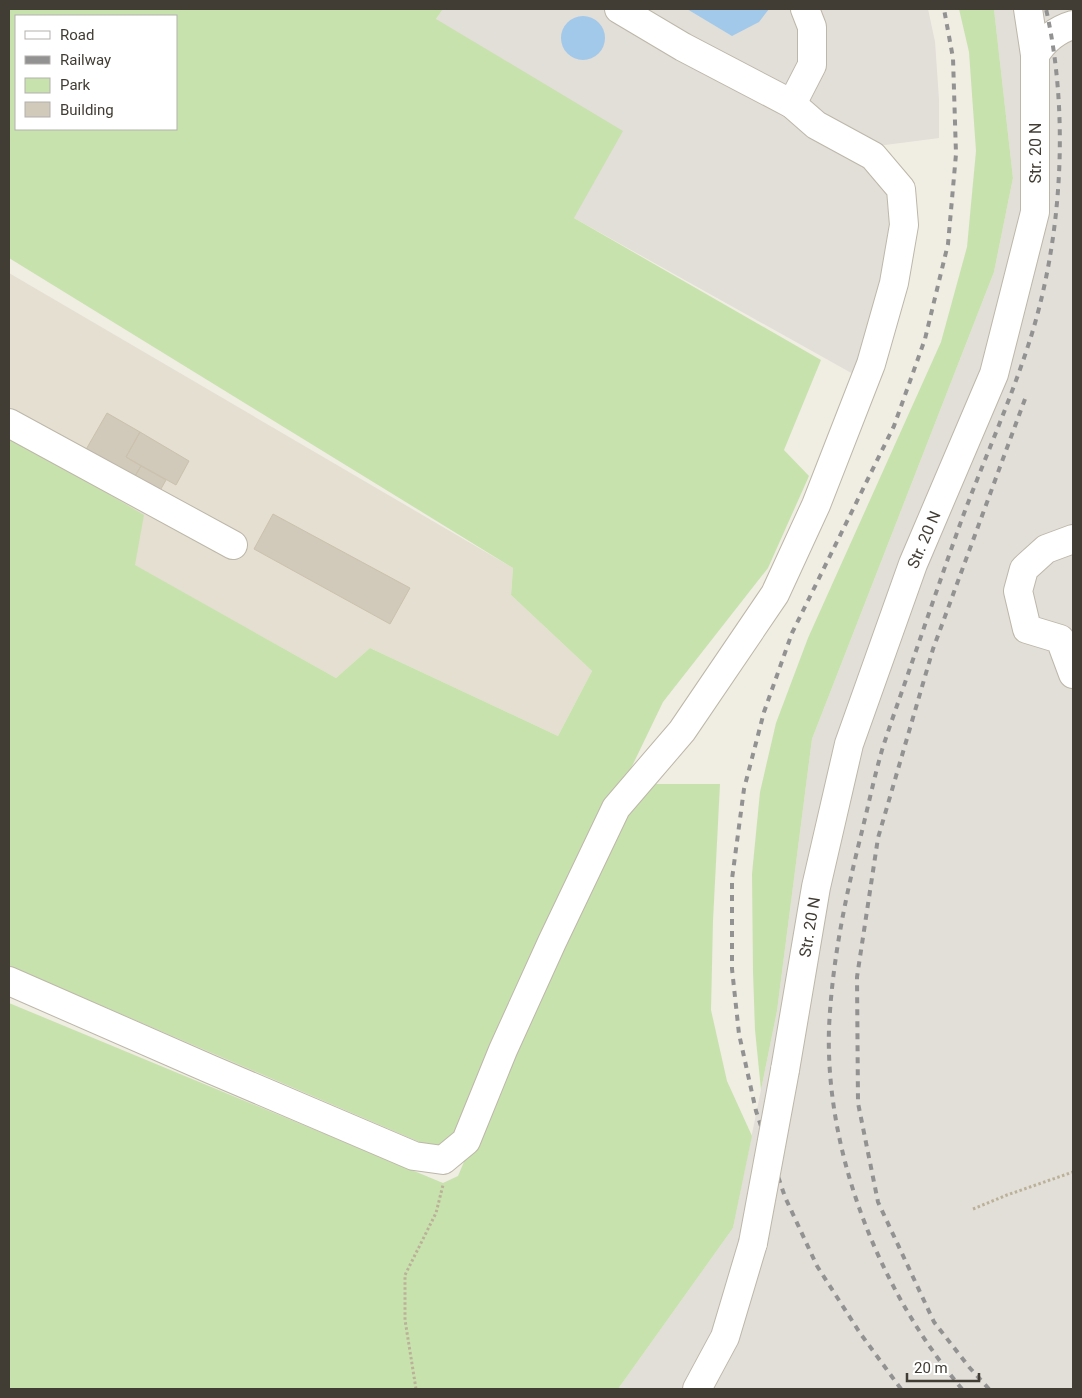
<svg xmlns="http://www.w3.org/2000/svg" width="1082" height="1398" viewBox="0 0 1082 1398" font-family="Roboto,sans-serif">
	<rect width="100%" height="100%" fill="#f0ede3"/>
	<path fill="#e4dfd1" d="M 9,273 L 513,568 L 511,595 L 592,671 L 558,736 L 370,648 L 336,678 L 134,565 L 9,435 Z"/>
	<path fill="#e2ded8" d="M 443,9 L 928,9 L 935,42 L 939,100 L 939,138 L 877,146 L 889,189 L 892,210 L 883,274 L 855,375 L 574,218 L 436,19 Z
		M 994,9 L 1073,9 L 1073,1389 L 618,1389 L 733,1228 L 777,1011 L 812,739 L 994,272 L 1013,178 Z"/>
	<path fill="#c8e2ae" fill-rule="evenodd" d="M 9,9 L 443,9 L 436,19 L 623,131 L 574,218 L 821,360 L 784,450 L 809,476 L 768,568 L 663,702 L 489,1063 L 457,1142 L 431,1147 L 9,966 L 9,435 L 144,515 L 135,565 L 336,678 L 370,648 L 558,736 L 592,671 L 511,595 L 513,568 L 9,258 ZM 16,16 L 176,16 L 176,129 L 16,129 Z
		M 959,9 L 994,9 L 1013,178 L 994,272 L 812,739 L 777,1011 L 761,1090 L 755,1030 L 753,972 L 752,874 L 760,792 L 776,723 L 808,638 L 941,342 L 967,247 L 976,151 L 969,52 Z
		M 645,784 L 720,784 L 713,921 L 711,1010 L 727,1081 L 752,1136 L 733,1228 L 618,1389 L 9,1389 L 9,1003 L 443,1183 L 458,1176 L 515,1041 L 610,834 Z"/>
	<path fill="#a2c9ea" d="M 687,9 L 769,9 L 759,22 L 732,36 Z
		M561 38a22 22 0 1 1 44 0a22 22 0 1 1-44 0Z"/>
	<path fill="#d1c9b9" stroke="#cbc1ad" d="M 107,413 L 140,432 L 126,457 L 141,466 L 132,481 L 84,453 Z
		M 140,432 L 189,461 L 176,485 L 126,457 Z
		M 141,466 L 166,480 L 157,496 L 132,481 Z
		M 273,514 L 410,588 L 390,624 L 254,549 Z"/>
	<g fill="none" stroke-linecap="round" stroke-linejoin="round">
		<g stroke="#bdb7a9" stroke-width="30">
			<g id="minor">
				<path d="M 1035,55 C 1044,40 1056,30 1073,25"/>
				<path d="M 792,104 L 812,65 L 812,27 L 805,9"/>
				<path d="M 9,423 L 233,545"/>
				<path d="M 1073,539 L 1046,549 L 1024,569 L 1018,591 L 1027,629 L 1060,639 L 1073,674"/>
				<path d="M 9,981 L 210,1069 L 414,1156 L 443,1160 L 466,1141 L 503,1050 L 552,942 L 616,808 L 682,731 L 775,594 L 816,505 L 871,364 L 894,283 L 904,225 L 901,189 L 873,156 L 816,125 L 792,104 L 683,47 L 619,9"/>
				<path id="s1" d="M 785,1070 L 816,887 L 849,744 L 913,564 L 994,374 L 1035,212 L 1035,55 L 1028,9"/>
				<path d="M 697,1389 L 725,1337 L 753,1243"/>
			</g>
		</g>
		<path stroke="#bbb198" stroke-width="3" stroke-dasharray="2.5 2.5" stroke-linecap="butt" d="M 973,1209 L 1007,1195 L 1073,1172
			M 416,1389 L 405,1320 L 405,1275 L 436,1213 L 443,1185"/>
		<use href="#minor" stroke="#fff" stroke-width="28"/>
		<path stroke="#929292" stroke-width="4" stroke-dasharray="6 6" stroke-linecap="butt" d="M 901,1389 L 860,1333 L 817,1266 L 785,1197 L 756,1111 L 739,1034 L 732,969 L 732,879 L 744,789 L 764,712 L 792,633 L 894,426 L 925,339 L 948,244 L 956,154 L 953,58 L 944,9
			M 962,1389 C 881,1293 825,1155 829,1028 C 832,962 845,899 861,835 C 868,807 874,778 882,750 C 890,725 899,700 908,674 C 926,622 944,569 963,516 C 984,460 1009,404 1028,346 C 1062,243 1070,115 1046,9
			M 989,1389 L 969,1367 L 934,1322 L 878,1202 L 858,1103 L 857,977 L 878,838 L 933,649 L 1025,399"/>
		<g stroke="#bdb7a9" stroke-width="30" stroke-linecap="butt">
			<path id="minor-bridge" d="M 753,1243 L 785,1070"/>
		</g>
		<use href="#minor-bridge" stroke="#fff" stroke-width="28"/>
	</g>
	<g text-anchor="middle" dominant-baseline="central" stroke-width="4" stroke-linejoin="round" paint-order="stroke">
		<g font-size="16" fill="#413d34" stroke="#fff">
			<text transform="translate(1035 153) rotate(-90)">Str. 20 N</text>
			<text stroke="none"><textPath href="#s1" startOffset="550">Str. 20 N</textPath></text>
			<text stroke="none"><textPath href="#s1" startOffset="145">Str. 20 N</textPath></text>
		</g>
	</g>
	<rect width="1082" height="1398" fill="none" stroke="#413d34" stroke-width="20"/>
	<rect x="15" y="15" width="162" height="115" fill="#ffffff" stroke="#b3b1ae"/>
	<rect x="25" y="31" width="25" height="8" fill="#ffffff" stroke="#b3b1ae"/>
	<text x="60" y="40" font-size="15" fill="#413d34">Road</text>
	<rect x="25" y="56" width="25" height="8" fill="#929292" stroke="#b3b1ae"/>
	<text x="60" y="65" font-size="15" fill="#413d34">Railway</text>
	<rect x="25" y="78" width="25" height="15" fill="#c8e2ae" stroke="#b3b1ae"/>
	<text x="60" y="90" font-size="15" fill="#413d34">Park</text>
	<rect x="25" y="102" width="25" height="15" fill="#d1c9b9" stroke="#b3b1ae"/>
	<text x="60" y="115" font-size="15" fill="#413d34">Building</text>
	<path d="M907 1373v8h72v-8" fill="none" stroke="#413d34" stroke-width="2.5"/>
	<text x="914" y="1373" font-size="15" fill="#413d34" stroke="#ffffff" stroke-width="4" paint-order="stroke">20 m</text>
</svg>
